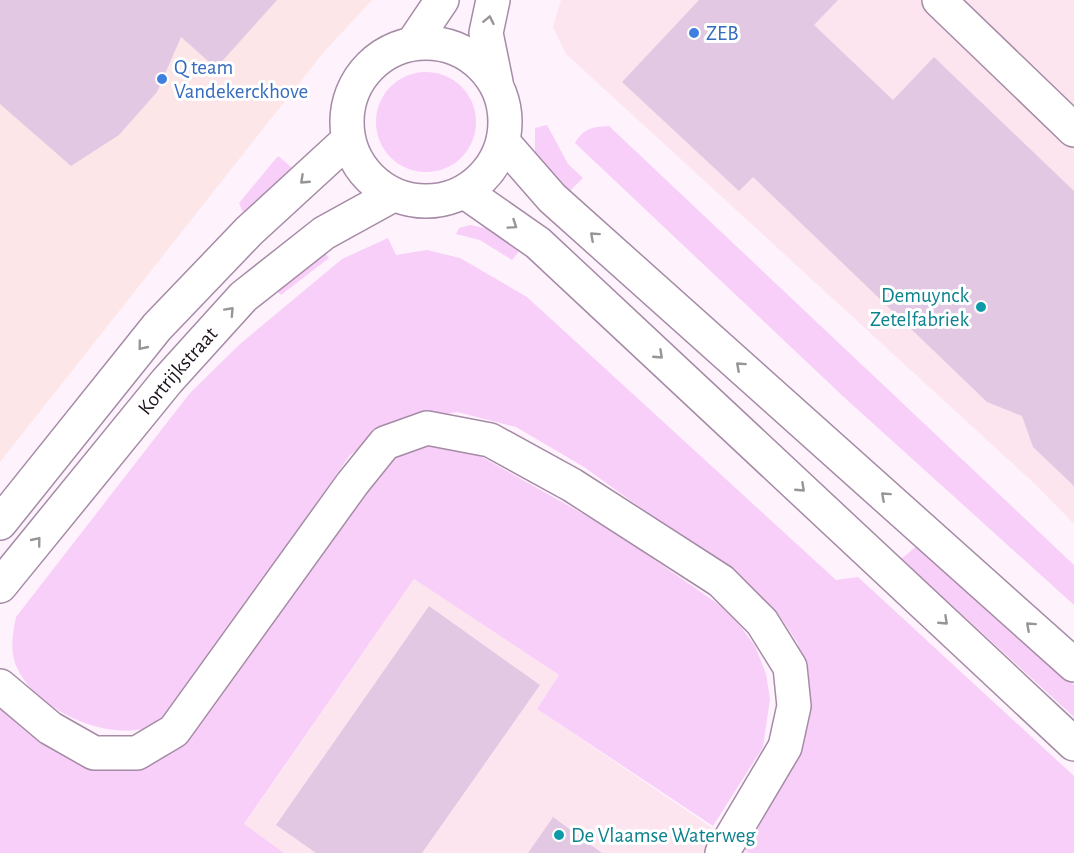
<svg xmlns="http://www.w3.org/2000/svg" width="1074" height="853" viewBox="0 0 1074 853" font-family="'Alegreya Sans',sans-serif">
	<rect width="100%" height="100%" fill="#fef2fd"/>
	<path fill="#fce6e7" d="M 0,0 L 372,0 L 323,53 L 0,462 Z"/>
	<path fill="#fde5f0" d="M 561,0 L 1074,0 L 1074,524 L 1037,486 L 566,54 L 553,27 Z
		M 414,579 L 559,675 L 537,709 L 749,853 L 284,853 L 244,825 Z"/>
	<path fill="#f8cff8" d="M376 122a50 50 0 1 1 100 0a50 50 0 1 1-100 0Z
		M 547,125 L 568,164 L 583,178 L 565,196 L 535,160 L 535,128 Z
		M 609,126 L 1074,565 L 1074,605 L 846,399 L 575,143 C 584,128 592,127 609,126 Z
		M 278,156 L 297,172 L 245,217 L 239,203 Z
		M 470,225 L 485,228 L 521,249 L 512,260 L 480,240 L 456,234 L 459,228 Z
		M 388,238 L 396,255 L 427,250 L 460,258 L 527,297 L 836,580 L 858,577 L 1074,776 L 1074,853 L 749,853 L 741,847 L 803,670 L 798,644 L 781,618 L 755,590 L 584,467 L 516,427 L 457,412 L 416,420 L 374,437 L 350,455 L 177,701 C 171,708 164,721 156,725 C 110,745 32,709 15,663 C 10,647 13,633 16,617 L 190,393 L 240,344 L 342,259 Z
		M 323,250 L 329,258 L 281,295 L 272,286 Z
		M 433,441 L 466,448 L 610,529 L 721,606 L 741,627 L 755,646 L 766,674 L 770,699 L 763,747 L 713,826 L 537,709 L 559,675 L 414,579 L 244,824 L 284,853 L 0,853 L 0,709 L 29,734 L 95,766 L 138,768 L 162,759 L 194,730 L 382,459 Z
		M 918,545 L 1074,685 L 1074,717 L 901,559 Z"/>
	<path fill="#e3c8e3" d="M 0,0 L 277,0 L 216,68 L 181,37 L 157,92 L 119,135 L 71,166 L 0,104 Z
		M 699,0 L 838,0 L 814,25 L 893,100 L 934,57 L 1074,191 L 1074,486 L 1033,447 L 1022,416 L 987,402 L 753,177 L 739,191 L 622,82 Z
		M 429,606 L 540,685 L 422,853 L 316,853 L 276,825 Z
		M 553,817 L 602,853 L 528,853 Z"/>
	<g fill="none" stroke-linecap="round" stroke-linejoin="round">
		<g stroke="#a58ba5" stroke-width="36">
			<path id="minor" d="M 939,0 L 1074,130
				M 0,686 L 50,728 L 94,753 L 137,753 L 174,731 L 352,484 L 385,443 L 427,428 L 490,440 L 572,485 L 721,581 L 762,622 L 790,667 L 794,706 L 785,747 L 722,853"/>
		</g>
		<g stroke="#a58ba5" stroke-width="36">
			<g id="major">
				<path d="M 493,0 L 486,33 L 496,82"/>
				<circle cx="426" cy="122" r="79"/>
				<path d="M 413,43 L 442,0"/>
				<path d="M 0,523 L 157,327 L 249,231 L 347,141"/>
				<path id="s1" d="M 0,586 L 167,381 L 243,297 L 324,233 L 393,195"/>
			</g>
		</g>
		<g stroke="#a58ba5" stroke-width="36">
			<path id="highway" d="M 504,143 L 552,198 L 1074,665
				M 465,192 L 538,243 L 1074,744"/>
		</g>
		<use href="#minor" stroke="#fff" stroke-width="33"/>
		<use href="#major" stroke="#fff" stroke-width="33"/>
		<use href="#highway" stroke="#fff" stroke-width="33"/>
	</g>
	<defs><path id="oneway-chevron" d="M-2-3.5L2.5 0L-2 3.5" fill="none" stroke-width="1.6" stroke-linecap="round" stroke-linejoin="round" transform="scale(1.5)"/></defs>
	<g stroke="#989498">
		<use href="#oneway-chevron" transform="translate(489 20) rotate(-78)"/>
		<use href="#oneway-chevron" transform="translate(304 180) rotate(137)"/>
		<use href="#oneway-chevron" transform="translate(513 225) rotate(34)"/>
		<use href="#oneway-chevron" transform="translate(594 236) rotate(-138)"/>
		<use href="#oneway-chevron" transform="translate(230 311) rotate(-47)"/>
		<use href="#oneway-chevron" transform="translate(142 346) rotate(129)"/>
		<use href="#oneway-chevron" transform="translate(659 355) rotate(43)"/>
		<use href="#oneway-chevron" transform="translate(740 366) rotate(-138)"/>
		<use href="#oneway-chevron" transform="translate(801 488) rotate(43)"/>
		<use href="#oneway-chevron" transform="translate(885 496) rotate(-138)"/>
		<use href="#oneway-chevron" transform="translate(37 541) rotate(-51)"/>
		<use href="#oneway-chevron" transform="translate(944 621) rotate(43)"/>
		<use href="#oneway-chevron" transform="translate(1030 626) rotate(-138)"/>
	</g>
	<g fill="#3f7fe0" stroke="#fff" stroke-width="2">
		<circle cx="694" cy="33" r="6"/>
		<circle cx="162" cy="79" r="6"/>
	</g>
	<g fill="#0f9aa8" stroke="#fff" stroke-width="2">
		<circle cx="981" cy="307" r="6"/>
		<circle cx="559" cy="835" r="6"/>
	</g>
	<g text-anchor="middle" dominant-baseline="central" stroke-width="6" stroke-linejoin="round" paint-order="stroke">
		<g font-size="21" fill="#366cbe" stroke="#fff" text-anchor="start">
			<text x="706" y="33">ZEB</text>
			<text x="174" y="67">Q team<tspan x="174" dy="24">Vandekerckhove</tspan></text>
		</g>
		<g font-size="21" fill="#0d838f" stroke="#fff" text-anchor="end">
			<text x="969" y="295">Demuynck<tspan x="969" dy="24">Zetelfabriek</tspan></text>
			<text x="571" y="835" text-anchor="start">De Vlaamse Waterweg</text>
		</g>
		<g font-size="21" fill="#1b121b" stroke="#fff">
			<text stroke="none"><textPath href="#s1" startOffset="279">Kortrijkstraat</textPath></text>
		</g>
	</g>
</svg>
